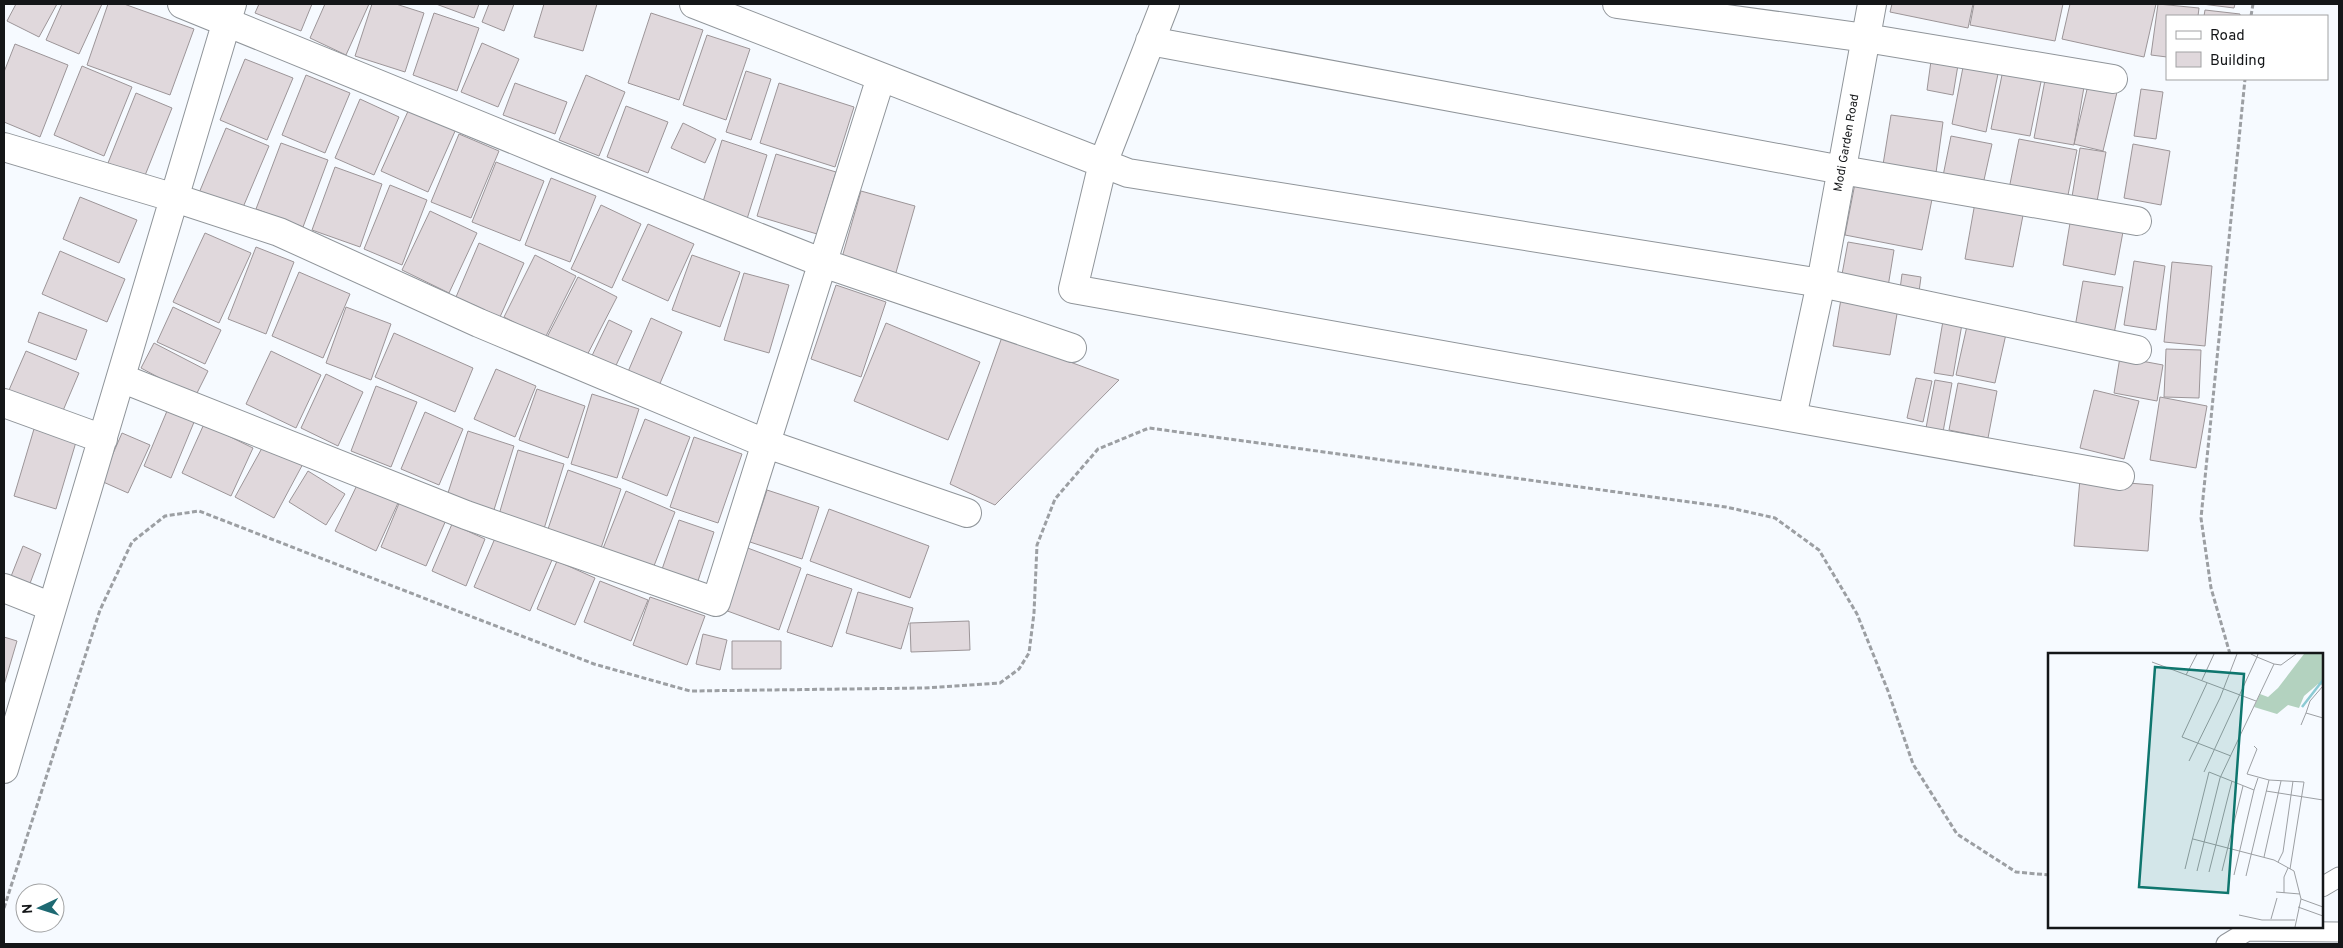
<svg xmlns="http://www.w3.org/2000/svg" width="2343" height="948" viewBox="0 0 2343 948" font-family="Overpass,sans-serif">
	<rect width="100%" height="100%" fill="#f6faff"/>
	<path fill="#e0d8dc" stroke="#9c9598" d="M 16,4 L 57,4 L 39,37 L 7,21 Z
		M 62,4 L 102,4 L 79,54 L 46,40 Z
		M 108,4 L 124,4 L 194,29 L 170,95 L 87,65 Z
		M 259,4 L 312,4 L 301,31 L 255,13 Z
		M 325,4 L 369,4 L 346,55 L 310,38 Z
		M 372,4 L 396,4 L 424,13 L 405,72 L 355,56 Z
		M 436,4 L 479,4 L 474,18 Z
		M 489,4 L 514,4 L 504,31 L 482,22 Z
		M 544,4 L 597,4 L 583,51 L 534,37 Z
		M 1892,4 L 1973,4 L 1968,28 L 1890,12 Z
		M 1974,4 L 2063,4 L 2055,41 L 1970,25 Z
		M 2070,4 L 2156,4 L 2144,57 L 2062,39 Z
		M 2158,4 L 2199,8 L 2198,16 L 2167,16 L 2167,57 L 2151,55 Z
		M 2202,4 L 2235,4 L 2234,8 Z
		M 2205,10 L 2240,14 L 2240,16 L 2204,16 Z
		M 434,13 L 479,28 L 457,91 L 413,75 Z
		M 651,13 L 703,30 L 679,100 L 628,83 Z
		M 707,35 L 750,49 L 726,120 L 683,105 Z
		M 482,43 L 519,59 L 498,107 L 461,92 Z
		M 15,44 L 68,65 L 40,137 L 4,122 L 4,72 Z
		M 245,59 L 293,78 L 267,140 L 220,120 Z
		M 1931,61 L 1958,65 L 1953,95 L 1927,90 Z
		M 1964,62 L 1999,69 L 1986,132 L 1952,124 Z
		M 82,66 L 132,87 L 104,156 L 54,135 Z
		M 2003,70 L 2042,77 L 2030,136 L 1991,129 Z
		M 746,71 L 771,79 L 751,140 L 726,132 Z
		M 306,75 L 350,93 L 325,153 L 282,135 Z
		M 586,75 L 625,92 L 599,156 L 559,140 Z
		M 2045,80 L 2084,87 L 2074,145 L 2034,138 Z
		M 2089,81 L 2118,88 L 2103,151 L 2074,144 Z
		M 515,83 L 567,102 L 555,134 L 503,115 Z
		M 779,83 L 854,107 L 835,167 L 760,143 Z
		M 2141,89 L 2163,92 L 2156,139 L 2134,136 Z
		M 136,93 L 172,108 L 144,178 L 108,163 Z
		M 360,99 L 399,117 L 374,175 L 335,158 Z
		M 626,106 L 668,122 L 648,173 L 607,157 Z
		M 409,109 L 456,129 L 428,192 L 381,171 Z
		M 1891,115 L 1943,122 L 1935,180 L 1882,171 Z
		M 683,123 L 716,139 L 705,163 L 671,148 Z
		M 226,128 L 269,146 L 241,212 L 199,193 Z
		M 459,134 L 499,151 L 471,218 L 431,202 Z
		M 1951,136 L 1992,144 L 1982,189 L 1942,181 Z
		M 2019,139 L 2077,150 L 2067,200 L 2009,189 Z
		M 722,140 L 767,155 L 747,219 L 702,205 Z
		M 281,143 L 328,160 L 303,227 L 256,209 Z
		M 2133,144 L 2170,151 L 2161,205 L 2124,198 Z
		M 2080,148 L 2106,152 L 2096,207 L 2071,203 Z
		M 776,154 L 836,172 L 817,234 L 757,216 Z
		M 496,162 L 544,181 L 520,241 L 472,222 Z
		M 335,167 L 382,184 L 360,247 L 312,230 Z
		M 1857,173 L 1934,189 L 1922,250 L 1845,235 Z
		M 551,178 L 596,196 L 570,262 L 525,245 Z
		M 390,185 L 427,200 L 402,265 L 364,249 Z
		M 861,191 L 915,206 L 895,276 L 841,261 Z
		M 80,197 L 137,220 L 119,263 L 63,239 Z
		M 1976,197 L 2025,205 L 2013,267 L 1965,259 Z
		M 601,205 L 641,224 L 612,288 L 571,269 Z
		M 430,211 L 477,233 L 449,293 L 402,270 Z
		M 2072,211 L 2125,221 L 2115,275 L 2063,265 Z
		M 648,224 L 694,244 L 668,301 L 622,280 Z
		M 205,233 L 251,253 L 219,323 L 173,302 Z
		M 1848,242 L 1894,250 L 1887,293 L 1840,285 Z
		M 479,243 L 524,263 L 500,317 L 456,297 Z
		M 256,247 L 294,262 L 266,334 L 228,319 Z
		M 60,251 L 125,279 L 107,322 L 42,294 Z
		M 535,255 L 576,276 L 545,338 L 504,317 Z
		M 692,255 L 740,272 L 720,327 L 672,310 Z
		M 2134,261 L 2165,266 L 2156,330 L 2124,325 Z
		M 2172,262 L 2212,266 L 2205,346 L 2164,342 Z
		M 299,272 L 350,294 L 323,358 L 272,336 Z
		M 744,273 L 789,285 L 769,353 L 724,340 Z
		M 1902,274 L 1921,277 L 1918,299 L 1899,297 Z
		M 578,277 L 617,297 L 582,365 L 543,345 Z
		M 2083,281 L 2123,287 L 2113,339 L 2074,333 Z
		M 836,285 L 886,302 L 861,377 L 811,359 Z
		M 1841,299 L 1898,308 L 1890,355 L 1833,346 Z
		M 173,307 L 221,330 L 205,364 L 157,342 Z
		M 346,307 L 391,324 L 371,380 L 326,363 Z
		M 39,312 L 87,330 L 76,360 L 28,342 Z
		M 651,318 L 682,332 L 658,388 L 627,374 Z
		M 609,320 L 632,331 L 612,374 L 589,362 Z
		M 1943,321 L 1962,324 L 1953,376 L 1934,373 Z
		M 886,323 L 980,362 L 948,440 L 854,401 Z
		M 1967,326 L 2006,334 L 1995,383 L 1956,375 Z
		M 394,333 L 473,368 L 455,412 L 375,377 Z
		M 1002,337 L 1119,380 L 995,505 L 950,484 Z
		M 154,343 L 208,371 L 195,397 L 141,368 Z
		M 2166,349 L 2201,350 L 2199,398 L 2164,397 Z
		M 26,351 L 79,373 L 62,413 L 9,390 Z
		M 271,351 L 321,375 L 296,428 L 246,404 Z
		M 2120,357 L 2163,365 L 2157,401 L 2114,393 Z
		M 496,369 L 536,386 L 515,437 L 474,419 Z
		M 326,374 L 363,392 L 338,446 L 301,428 Z
		M 1916,378 L 1932,381 L 1923,422 L 1907,418 Z
		M 1935,380 L 1952,383 L 1943,432 L 1926,428 Z
		M 1958,383 L 1997,391 L 1988,438 L 1949,430 Z
		M 376,386 L 417,402 L 391,467 L 351,451 Z
		M 537,389 L 585,406 L 568,458 L 519,440 Z
		M 2094,390 L 2139,401 L 2124,459 L 2080,448 Z
		M 592,394 L 639,409 L 617,478 L 571,464 Z
		M 2160,397 L 2207,406 L 2196,468 L 2150,460 Z
		M 172,399 L 199,410 L 171,478 L 144,466 Z
		M 425,412 L 463,429 L 439,485 L 401,469 Z
		M 645,419 L 690,437 L 667,496 L 622,478 Z
		M 204,424 L 253,448 L 231,496 L 182,473 Z
		M 34,429 L 76,442 L 56,509 L 14,496 Z
		M 468,431 L 514,446 L 493,513 L 446,499 Z
		M 122,433 L 150,445 L 128,493 L 101,481 Z
		M 694,437 L 742,454 L 718,523 L 670,507 Z
		M 267,439 L 305,460 L 274,518 L 235,497 Z
		M 518,450 L 564,464 L 543,532 L 498,518 Z
		M 568,470 L 621,489 L 600,551 L 547,532 Z
		M 308,471 L 345,494 L 326,525 L 289,502 Z
		M 2080,479 L 2153,485 L 2148,551 L 2074,546 Z
		M 358,483 L 398,503 L 376,551 L 335,531 Z
		M 767,490 L 819,507 L 802,559 L 750,542 Z
		M 626,491 L 675,512 L 652,571 L 602,551 Z
		M 400,501 L 446,520 L 426,566 L 381,547 Z
		M 829,509 L 929,546 L 910,598 L 810,561 Z
		M 679,520 L 714,532 L 695,590 L 659,578 Z
		M 452,524 L 485,539 L 466,586 L 432,571 Z
		M 496,536 L 552,560 L 530,611 L 474,587 Z
		M 23,546 L 41,554 L 29,586 L 10,579 Z
		M 745,547 L 801,568 L 779,630 L 722,609 Z
		M 557,561 L 595,578 L 575,625 L 537,609 Z
		M 807,574 L 852,589 L 832,647 L 787,632 Z
		M 600,581 L 648,600 L 631,641 L 584,622 Z
		M 858,592 L 913,608 L 901,649 L 846,633 Z
		M 650,597 L 705,616 L 687,665 L 633,645 Z
		M 969,621 L 970,650 L 911,652 L 910,623 Z
		M 703,634 L 727,640 L 720,670 L 696,664 Z
		M 4,637 L 17,641 L 4,685 Z
		M 732,641 L 781,641 L 781,669 L 732,669 Z"/>
	<g fill="none" stroke-linecap="round" stroke-linejoin="round">
		<g stroke="#90959a" stroke-width="21">
			<path id="service" d="M 2322,887 L 2339,877
				M 2247,931 L 2339,932
				M 2226,944 L 2254,927"/>
		</g>
		<g stroke="#90959a" stroke-width="30">
			<path id="minor" d="M 182,4 L 559,158 L 823,263 L 1072,348
				M 694,4 L 1128,173 L 1821,283 L 2137,350
				M 1165,4 L 1103,163 L 1073,289 L 2120,476
				M 1617,4 L 1866,38 L 2113,79
				M 1150,41 L 1842,170 L 2137,221
				M 4,147 L 175,198 L 279,232 L 479,323 L 767,444 L 967,513
				M 121,378 L 466,515 L 716,602 L 881,77
				M 4,403 L 103,439
				M 1792,417 L 1821,283 L 1872,4
				M 4,588 L 52,607
				M 4,769 L 232,4"/>
		</g>
		<path stroke="#9c9fa3" stroke-width="3" stroke-dasharray="5 2.5" stroke-linecap="butt" d="M 2251,16 L 2253,4
			M 2230,654 L 2211,588 L 2201,518 L 2245,79
			M 4,908 L 100,610 L 132,542 L 165,516 L 199,511 L 594,664 L 690,691 L 924,688 L 1000,683 L 1019,669 L 1029,653 L 1034,613 L 1037,545 L 1055,499 L 1098,449 L 1149,428 L 1726,507 L 1775,518 L 1819,550 L 1857,614 L 1888,691 L 1913,764 L 1957,834 L 2016,872 L 2049,875"/>
		<use href="#service" stroke="#fff" stroke-width="19"/>
		<use href="#minor" stroke="#fff" stroke-width="28"/>
	</g>
	<g text-anchor="middle" dominant-baseline="central" stroke-width="4" stroke-linejoin="round" paint-order="stroke">
		<g font-size="12" fill="#141618" stroke="#fff">
			<text transform="translate(1847 143) rotate(-80)">Modi Garden Road</text>
		</g>
	</g>
	<g transform="translate(2048 653)">
		<rect width="275" height="275" fill="#f6faff"/>
		<path d="M 256,1 L 275,1 L 275,32 L 270,31 L 256,43 L 251,55 L 240,52 L 229,61 L 206,54 L 212,41 L 220,44 L 230,35 Z" fill="#b3d2bf"/>
		<path fill="none" stroke="#8bcad3" stroke-width="2.5" d="M 254,54 L 275,27"/>
		<path fill="none" stroke="#9c9fa3" stroke-width="1" d="M 104,9 L 208,48M 226,11 L 233,12 L 248,1M 138,22 L 149,1M 154,27 L 166,1M 159,30 L 134,84 L 183,103M 258,60 L 262,48 L 275,33M 253,72 L 258,60 L 275,65M 206,93 L 209,96 L 199,121 L 221,127 L 256,129 L 242,216M 141,108 L 172,45 L 189,1M 156,119 L 209,4 L 203,1M 218,138 L 275,147M 145,186 L 226,207 L 246,218 L 253,246 L 275,254M 216,204 L 233,128M 230,209 L 235,199 L 245,128M 137,216 L 161,119 L 206,137 L 210,125M 149,218 L 172,125 L 226,11 L 209,4 L 210,1M 174,218 L 195,133M 161,219 L 184,128M 186,222 L 206,137M 198,223 L 221,127M 228,239 L 252,241M 236,240 L 236,224 L 240,215M 250,254 L 275,263M 191,262 L 214,267 L 247,267M 223,266 L 229,245M 247,274 L 253,246"/>
		<path fill="#0f766e" fill-opacity="0.15" stroke="#0f766e" stroke-width="2.5" d="M 107,14 L 196,21 L 180,240 L 91,234 Z"/>
		<rect width="275" height="275" fill="none" stroke="#141618" stroke-width="2.5"/>
	</g>
	<rect width="2343" height="948" fill="none" stroke="#141618" stroke-width="10"/>
	<rect x="2166" y="15" width="162" height="65" fill="#ffffff" stroke="#a1a2a3"/>
	<rect x="2176" y="31" width="25" height="8" fill="#ffffff" stroke="#a1a2a3"/>
	<text x="2210" y="40" font-size="15" fill="#141618">Road</text>
	<rect x="2176" y="52" width="25" height="15" fill="#e0d8dc" stroke="#a1a2a3"/>
	<text x="2210" y="65" font-size="15" fill="#141618">Building</text>
	<g transform="translate(40 908) rotate(266)"><circle r="24" fill="#ffffff" stroke="#a1a2a3"/>
	<path d="M0-4L9 19L0 12L-9 19Z" fill="#1e6972"/>
	<text y="-8" font-size="14" font-weight="bold" text-anchor="middle" fill="#141618">N</text>
	</g>
</svg>
